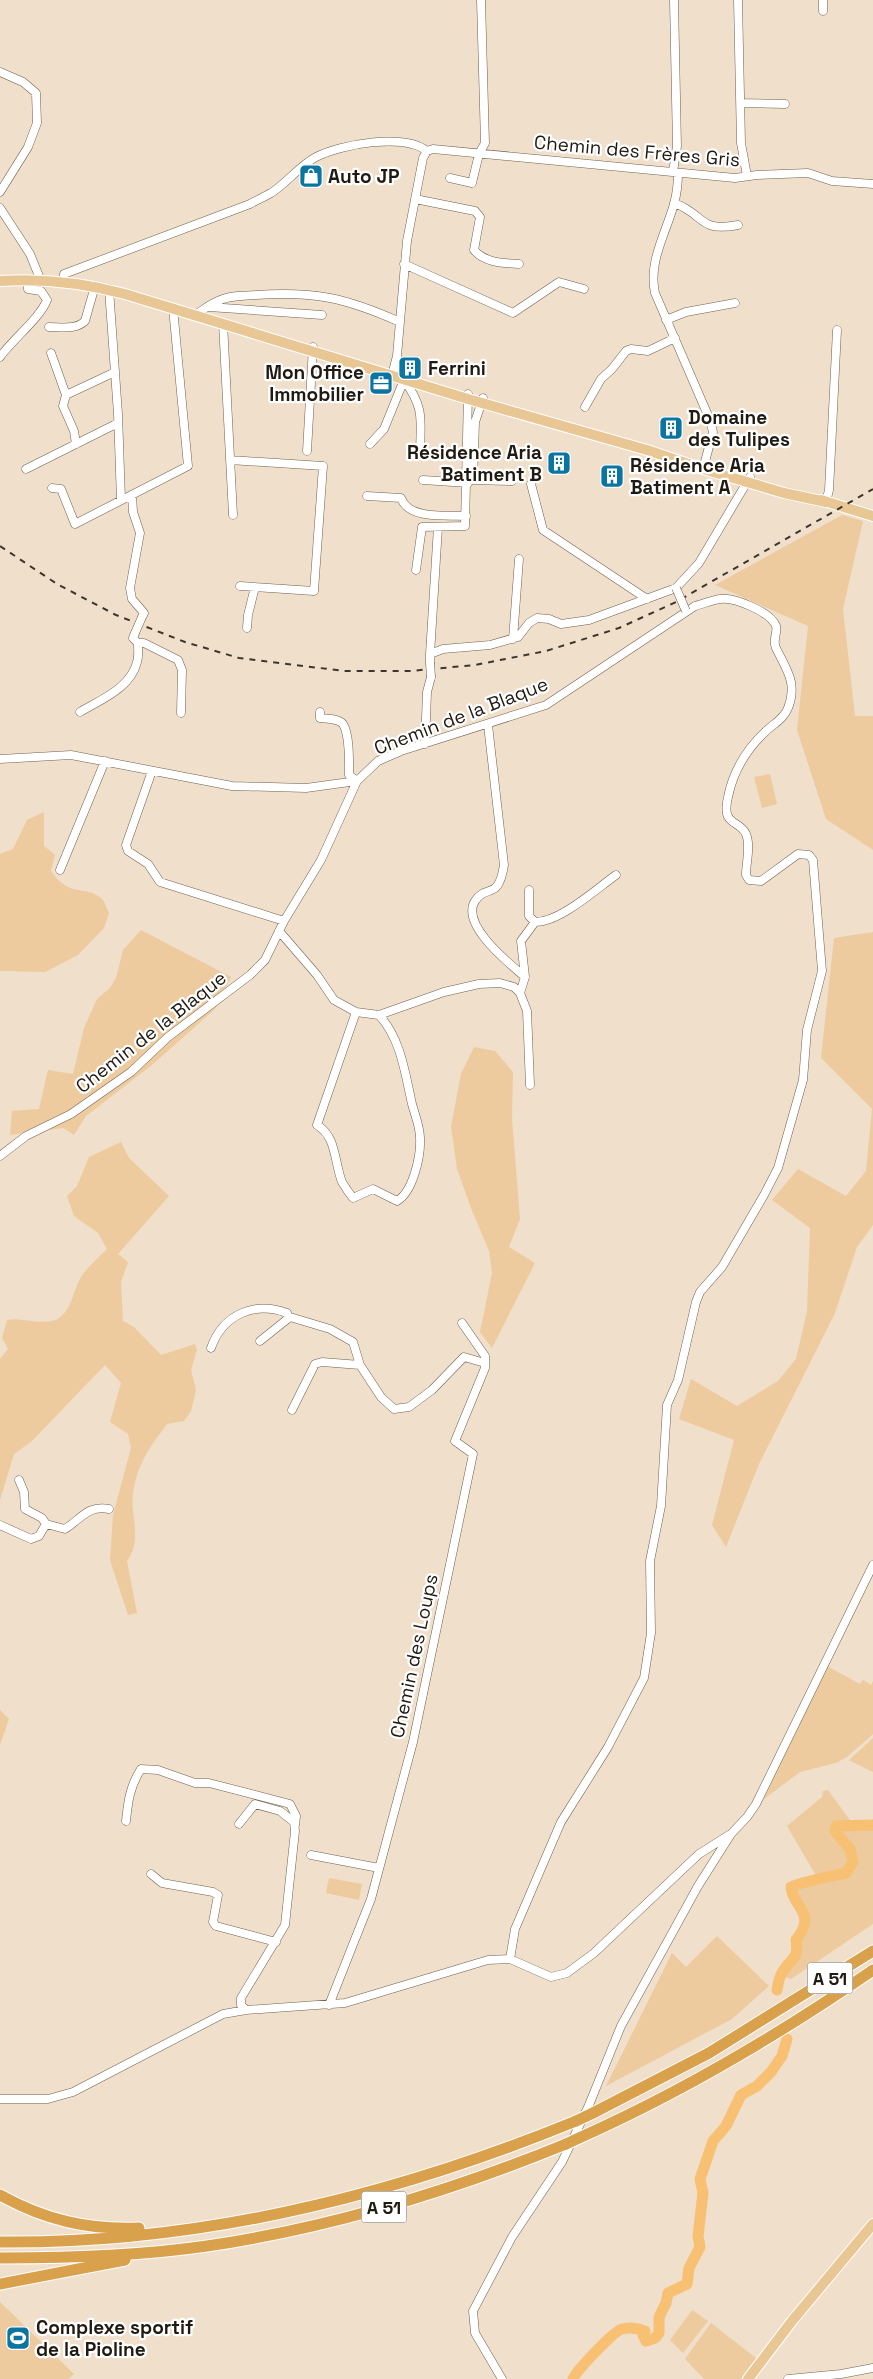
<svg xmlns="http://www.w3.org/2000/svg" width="873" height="2379" viewBox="0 0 873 2379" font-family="'Space Grotesk',sans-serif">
	<rect width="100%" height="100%" fill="#f0dfca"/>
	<path fill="#edcb9e" d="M 842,515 L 863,521 L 843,609 L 855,716 L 873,716 L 873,850 L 826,819 L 797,730 L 808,626 L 715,585 Z
		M 770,774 L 777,804 L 762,808 L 754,777 Z
		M 44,812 L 44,846 L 55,855 L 51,871 C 70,899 86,884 102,899 C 105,902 107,909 109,913 L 104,928 L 78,955 L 45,972 L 0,971 L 0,854 L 13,849 L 27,820 Z
		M 141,930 L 231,977 L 215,1009 L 152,1065 L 86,1116 L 74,1135 L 63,1128 L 10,1135 L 12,1111 L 39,1109 L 48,1070 L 73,1074 L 84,1028 L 97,999 L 110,988 L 116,978 L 123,950 Z
		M 873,932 L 873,1225 L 857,1247 L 835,1313 L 759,1464 L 726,1547 L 712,1525 L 734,1440 L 679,1419 L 691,1379 L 737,1406 L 778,1381 L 796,1359 L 807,1311 L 810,1228 L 772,1200 L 798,1169 L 846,1196 L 866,1171 L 872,1109 L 821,1058 L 834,938 Z
		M 474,1047 L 495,1051 L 513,1072 L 512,1118 L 520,1219 L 509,1247 L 535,1263 L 492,1348 L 480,1332 L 492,1273 L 489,1251 L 471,1208 L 457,1169 L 451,1127 L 461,1074 Z
		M 121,1142 L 129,1158 L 169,1196 L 118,1254 L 128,1262 L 121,1282 L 123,1321 L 134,1327 L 161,1355 L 195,1344 L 197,1350 L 191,1370 L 196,1390 L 191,1411 L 184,1421 L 167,1424 C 149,1448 138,1463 133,1493 C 130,1518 143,1539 127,1561 L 137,1613 L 128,1615 L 110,1560 L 113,1515 L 131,1448 L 128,1434 L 110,1422 L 121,1383 L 105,1365 L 32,1441 L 14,1454 L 0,1500 L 0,1359 L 8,1349 L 2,1338 L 7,1320 C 20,1317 35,1324 52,1321 C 72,1317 73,1287 83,1274 C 90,1265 99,1257 107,1249 L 98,1233 L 74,1216 L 67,1196 L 77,1186 L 89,1157 Z
		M 825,1665 L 860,1684 L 863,1680 L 871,1685 L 873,1681 L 873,1734 L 847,1757 L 836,1763 L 800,1772 L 764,1799 Z
		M 0,1710 L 9,1719 L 0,1745 Z
		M 873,1738 L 873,1772 L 849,1760 Z
		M 828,1790 L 852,1823 L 836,1824 L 834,1831 L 847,1849 L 851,1859 L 845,1872 L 818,1879 L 787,1826 L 822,1797 L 823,1791 Z
		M 857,1825 L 868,1828 L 873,1827 L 873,1924 L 791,1979 L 782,1976 L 797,1958 L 798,1939 L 805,1927 L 804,1908 L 793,1893 L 793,1886 L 847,1875 C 867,1847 839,1846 837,1828 Z
		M 329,1878 L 362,1884 L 359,1900 L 326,1893 Z
		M 717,1936 L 769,1986 L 732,2019 L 606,2086 L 672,1953 L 686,1967 Z
		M 0,2302 L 74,2374 L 69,2379 L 0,2379 Z
		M 692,2310 L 708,2321 L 683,2353 L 670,2340 Z
		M 711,2323 L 756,2358 L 741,2379 L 704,2379 L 685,2359 Z"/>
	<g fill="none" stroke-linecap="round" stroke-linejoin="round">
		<path stroke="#f7c073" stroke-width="11" d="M 777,1990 C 778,1983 779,1977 783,1971 C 792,1957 799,1959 796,1940 C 818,1912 792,1907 791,1887 C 795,1883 837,1875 846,1873 L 853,1862 L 850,1849 L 835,1831 L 836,1826 L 873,1825
			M 573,2379 C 576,2371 614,2331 622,2329 C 630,2327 638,2328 645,2331 L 643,2335 L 646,2341 L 655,2338 L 659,2333 L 659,2317 L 666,2303 L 668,2293 L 687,2284 L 689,2268 L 700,2247 L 698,2236 L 703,2193 L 700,2179 L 713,2141 L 726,2126 L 741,2095 L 757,2086 L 771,2072 L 782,2056 L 787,2039"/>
		<g stroke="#6f614e" stroke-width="9">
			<path id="minor" d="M 738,0 L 741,143 L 747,176
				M 823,0 L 823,11
				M 0,72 L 23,82 L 36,93 L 37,123 L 28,147 L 0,192
				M 741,103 L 785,104
				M 427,151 L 433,149 L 735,178 L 757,175 L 808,173 L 832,181 L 873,184
				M 673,172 L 677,146 L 674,0
				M 678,173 C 678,183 677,193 674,204 C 666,233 648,262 655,293 L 710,420 L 713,432 L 703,469
				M 450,178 L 472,183 L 479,154 L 485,143 L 481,0
				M 415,199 L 475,211 L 480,217 L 474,250 C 485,263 503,263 519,264
				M 674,203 C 705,214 698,233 738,225
				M 0,208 L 30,254 L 41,281
				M 404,264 L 513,313 L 559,282 L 584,289
				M 63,281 L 64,274 L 250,204 C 257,200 264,197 271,193 C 287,183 299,166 316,157 C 341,144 404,133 427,151
				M 109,289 L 118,414 L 121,500
				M 209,307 L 322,315
				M 195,315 C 203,310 210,304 218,301 C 229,295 244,296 256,295 C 315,291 346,298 400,322
				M 666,320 L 686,312 L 735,303
				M 223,323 L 233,515
				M 49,327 C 61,327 76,330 85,321 L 95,286
				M 51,353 L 66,395 L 63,406 L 74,431 L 76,444
				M 397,356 L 393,371 L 395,377 L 399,373 L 397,356 L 407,241 L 423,158 L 427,151
				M 0,357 C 13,339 40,318 47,300 L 41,291 L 28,289 L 28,280
				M 404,380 C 424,407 421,419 420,450
				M 66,395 L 115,372
				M 483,398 L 475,422 L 473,480 L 512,481
				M 585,407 L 601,379 L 612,369 L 626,351 L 631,349 L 648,351 L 675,338
				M 370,444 L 384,429 L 406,375
				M 307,451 L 313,347
				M 230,460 L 323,466 L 314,591 L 240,586
				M 26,469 L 118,423
				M 423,480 L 468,483
				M 531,484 L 543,530 L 647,599
				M 52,488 L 61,489 L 75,524 L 188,466 L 173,308
				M 132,495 L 133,512 L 140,533 L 130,588 L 132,599 L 144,613 L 142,617
				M 367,496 L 401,498 C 409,520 446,515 466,516
				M 826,502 L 829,490 L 837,330
				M 416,570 L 422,527 L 465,526 L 468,394
				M 247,628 L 248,615 L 255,587
				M 513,639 L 519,559
				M 138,643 L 144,643 L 178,660 L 182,670 L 181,713
				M 430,654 L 438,527
				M 430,663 L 430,654 L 443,649 L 490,645 L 518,637 L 529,623 L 537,618 L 549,619 L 561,624 L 589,620 L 676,588 L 699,563 L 750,477
				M 80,712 C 100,700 131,688 137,662 C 139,656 138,649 138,643 L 133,638 L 135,633
				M 320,712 L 320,718 C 326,719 338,718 343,724 C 350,735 349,762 349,775 L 357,781
				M 488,725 L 504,865 C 498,902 487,883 475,901 C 460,925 510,964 525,977
				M 425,744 L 427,692 L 431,677
				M 0,759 L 71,755 L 232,786 L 306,788 L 357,781
				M 152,771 L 126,845 L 128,851 L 148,864 L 160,882 L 284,921
				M 60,870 L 105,761
				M 529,890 L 529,916 L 535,922 C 560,922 595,890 616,875
				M 279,931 L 317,975 L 334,1000 L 356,1012 L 379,1015 L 444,992 L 479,984 L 500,983 L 514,987 L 520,993 L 527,1011 L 530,1085
				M 520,993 L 525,977 L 521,941 L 535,922
				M 356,1012 L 317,1125 C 337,1137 334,1162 342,1182 C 345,1187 349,1193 353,1198 L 373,1189 L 397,1201 C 413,1192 421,1156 420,1138 C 420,1127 415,1115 412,1104 C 405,1073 401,1039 379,1015
				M 0,1156 L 26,1136 L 71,1114 L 131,1072 L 168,1037 L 250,975 L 265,960 L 284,921 L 321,860 L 357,781 L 378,761 L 401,751 L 546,705 L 695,606 C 703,604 712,600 720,599 C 734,597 771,612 776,626 C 778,633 772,640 776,648 C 786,669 798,683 788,708 C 784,719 773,724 765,732 C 746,750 733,772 728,797 C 721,827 739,819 746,834 C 751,846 746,863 746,875 L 749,880 L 761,881 L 798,854 L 809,855 L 813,860 L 822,971 L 807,1030 L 803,1080 L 778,1168 L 764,1195 L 722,1267 L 700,1292 L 696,1302 L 678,1380 L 667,1405 L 661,1506 L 650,1561 L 651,1633 L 644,1678 L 608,1747 L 561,1822 L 515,1929 L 510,1959
				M 260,1341 L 290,1317 L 330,1329 L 353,1342 L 360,1365
				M 211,1348 C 223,1314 255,1301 287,1313 L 289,1318
				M 292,1410 L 315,1364 L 322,1362 L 360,1365 L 381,1397 L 394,1409 L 409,1407 L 432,1390 L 464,1357 L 485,1363
				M 46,1524 L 65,1529 C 82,1518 88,1505 109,1509
				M 0,1525 L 31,1539 L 39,1536 L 46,1524 L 42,1518 L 25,1509 L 24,1492 L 19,1480
				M 126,1821 C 128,1801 130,1786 141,1769 L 158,1770 L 195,1783 L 209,1783 L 290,1804 L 296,1816 L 295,1825
				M 239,1824 L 255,1804 L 280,1811 L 294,1822 L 295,1831 L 285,1925 L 241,1998 L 241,2005 L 246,2010
				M 311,1855 L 379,1868
				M 151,1874 L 162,1883 L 213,1892 L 218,1895 L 213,1922 L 216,1926 L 276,1942
				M 329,2005 L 371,1899 L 413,1742 L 473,1454 L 455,1441 L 485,1368 L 485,1356 L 462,1323
				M 0,2099 L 48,2099 L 73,2092 L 223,2014 L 246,2010 L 345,2003 L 488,1960 L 510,1959 L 551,1977 L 567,1973 L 594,1953 L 699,1854 L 729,1835
				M 502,2379 L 475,2333 L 473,2311 L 512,2237 L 562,2162 L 589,2105 L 621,2026 L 698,1886 L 731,1834 L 747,1817 L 756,1804 L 873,1565
				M 788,2379 L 841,2374 L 873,2368"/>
		</g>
		<g stroke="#fff" stroke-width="12">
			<path id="major" d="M 0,281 C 43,278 84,283 125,294 L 468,399 L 647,450 L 703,469 L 784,493 L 826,502
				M 821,500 L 873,516
				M 748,2379 L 792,2321 L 873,2224"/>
		</g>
		<g stroke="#fff" stroke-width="13">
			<path id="highway" d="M 591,2114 L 709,2053 L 873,1951
				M 579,2138 C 682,2092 780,2034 873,1970
				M 0,2195 C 45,2220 88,2230 139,2228
				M 0,2242 C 199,2244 393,2196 576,2121
				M 0,2258 C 69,2258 139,2256 207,2246 C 330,2228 451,2191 566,2144
				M 0,2284 L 125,2260"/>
		</g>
		<use href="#minor" stroke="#fff" stroke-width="8"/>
		<use href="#major" stroke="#e9c794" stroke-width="10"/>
		<use href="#highway" stroke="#daa14d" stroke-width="11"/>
		<path stroke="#3d362d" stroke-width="2" stroke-dasharray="6 6" stroke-linecap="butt" d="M 0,546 L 57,584 L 116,615 L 185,642 L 239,658 L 344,671 L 410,671 L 475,665 L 546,651 L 619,628 L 676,602 L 873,489"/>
		<g stroke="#6f614e" stroke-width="9" stroke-linecap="butt">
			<path id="minor-bridge" d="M 676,588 L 686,611
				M 135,633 L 142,617
				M 430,663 L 431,677"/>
		</g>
		<g stroke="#fff" stroke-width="13" stroke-linecap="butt">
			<path id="highway-bridge" d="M 576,2121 L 591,2114
				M 566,2144 L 579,2138"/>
		</g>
		<use href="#minor-bridge" stroke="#fff" stroke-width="8"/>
		<use href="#highway-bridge" stroke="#daa14d" stroke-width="11"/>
	</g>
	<defs>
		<g id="shop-square" transform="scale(1.25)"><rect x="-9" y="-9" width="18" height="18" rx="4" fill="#0b74a0" stroke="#fff"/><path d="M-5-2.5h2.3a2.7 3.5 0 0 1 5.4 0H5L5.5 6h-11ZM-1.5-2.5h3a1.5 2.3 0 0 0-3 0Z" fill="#fff"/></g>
		<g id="building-square" transform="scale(1.25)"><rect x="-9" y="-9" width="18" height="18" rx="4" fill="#0b74a0" stroke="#fff"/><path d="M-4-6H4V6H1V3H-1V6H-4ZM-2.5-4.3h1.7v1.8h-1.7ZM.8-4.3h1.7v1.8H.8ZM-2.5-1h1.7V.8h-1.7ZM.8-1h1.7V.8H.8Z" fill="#fff"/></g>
		<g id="office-square" transform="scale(1.25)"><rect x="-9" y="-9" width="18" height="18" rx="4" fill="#0b74a0" stroke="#fff"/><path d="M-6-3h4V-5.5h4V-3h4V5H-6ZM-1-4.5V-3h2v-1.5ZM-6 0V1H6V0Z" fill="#fff"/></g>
		<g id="stadium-square" transform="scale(1.25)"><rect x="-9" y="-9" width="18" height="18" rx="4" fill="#0b74a0" stroke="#fff"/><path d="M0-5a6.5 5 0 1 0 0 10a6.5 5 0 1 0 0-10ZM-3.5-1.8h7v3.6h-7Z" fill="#fff"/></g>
	</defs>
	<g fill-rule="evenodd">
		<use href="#shop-square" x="311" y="176"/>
		<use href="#building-square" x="410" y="368"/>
		<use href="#office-square" x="381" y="383"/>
		<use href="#building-square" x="671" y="428"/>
		<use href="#building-square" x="559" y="463"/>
		<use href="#building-square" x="612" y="476"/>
		<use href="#stadium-square" x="18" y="2338"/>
	</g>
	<g text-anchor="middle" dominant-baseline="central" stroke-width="4.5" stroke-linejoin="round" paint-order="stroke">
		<g fill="#fff" stroke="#625f59" stroke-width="1">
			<rect x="807.5" y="1962.5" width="45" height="31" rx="4"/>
			<rect x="361.5" y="2191.5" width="45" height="31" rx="4"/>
		</g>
		<g font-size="18" font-weight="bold" fill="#1f1a12">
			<text x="830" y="1978">A 51</text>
			<text x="384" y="2207">A 51</text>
		</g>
		<g font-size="19" fill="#1f1a12" stroke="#fff">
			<text transform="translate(637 151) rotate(5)">Chemin des Frères Gris</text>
			<text transform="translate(461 716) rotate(-21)">Chemin de la Blaque</text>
			<text transform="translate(151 1032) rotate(-38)">Chemin de la Blaque</text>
			<text transform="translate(414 1656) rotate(-78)">Chemin des Loups</text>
		</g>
		<g font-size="19" font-weight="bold" fill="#1f1a12" stroke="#fff" text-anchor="start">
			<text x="328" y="176">Auto JP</text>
			<text x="428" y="368">Ferrini</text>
			<text x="364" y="372" text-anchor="end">Mon Office<tspan x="364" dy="22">Immobilier</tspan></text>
			<text x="688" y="417">Domaine<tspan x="688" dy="22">des Tulipes</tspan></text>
			<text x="542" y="452" text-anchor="end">Résidence Aria<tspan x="542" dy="22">Batiment B</tspan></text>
			<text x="630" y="465">Résidence Aria<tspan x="630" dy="22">Batiment A</tspan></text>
			<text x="36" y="2327">Complexe sportif<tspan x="36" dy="22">de la Pioline</tspan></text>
		</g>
	</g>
</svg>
